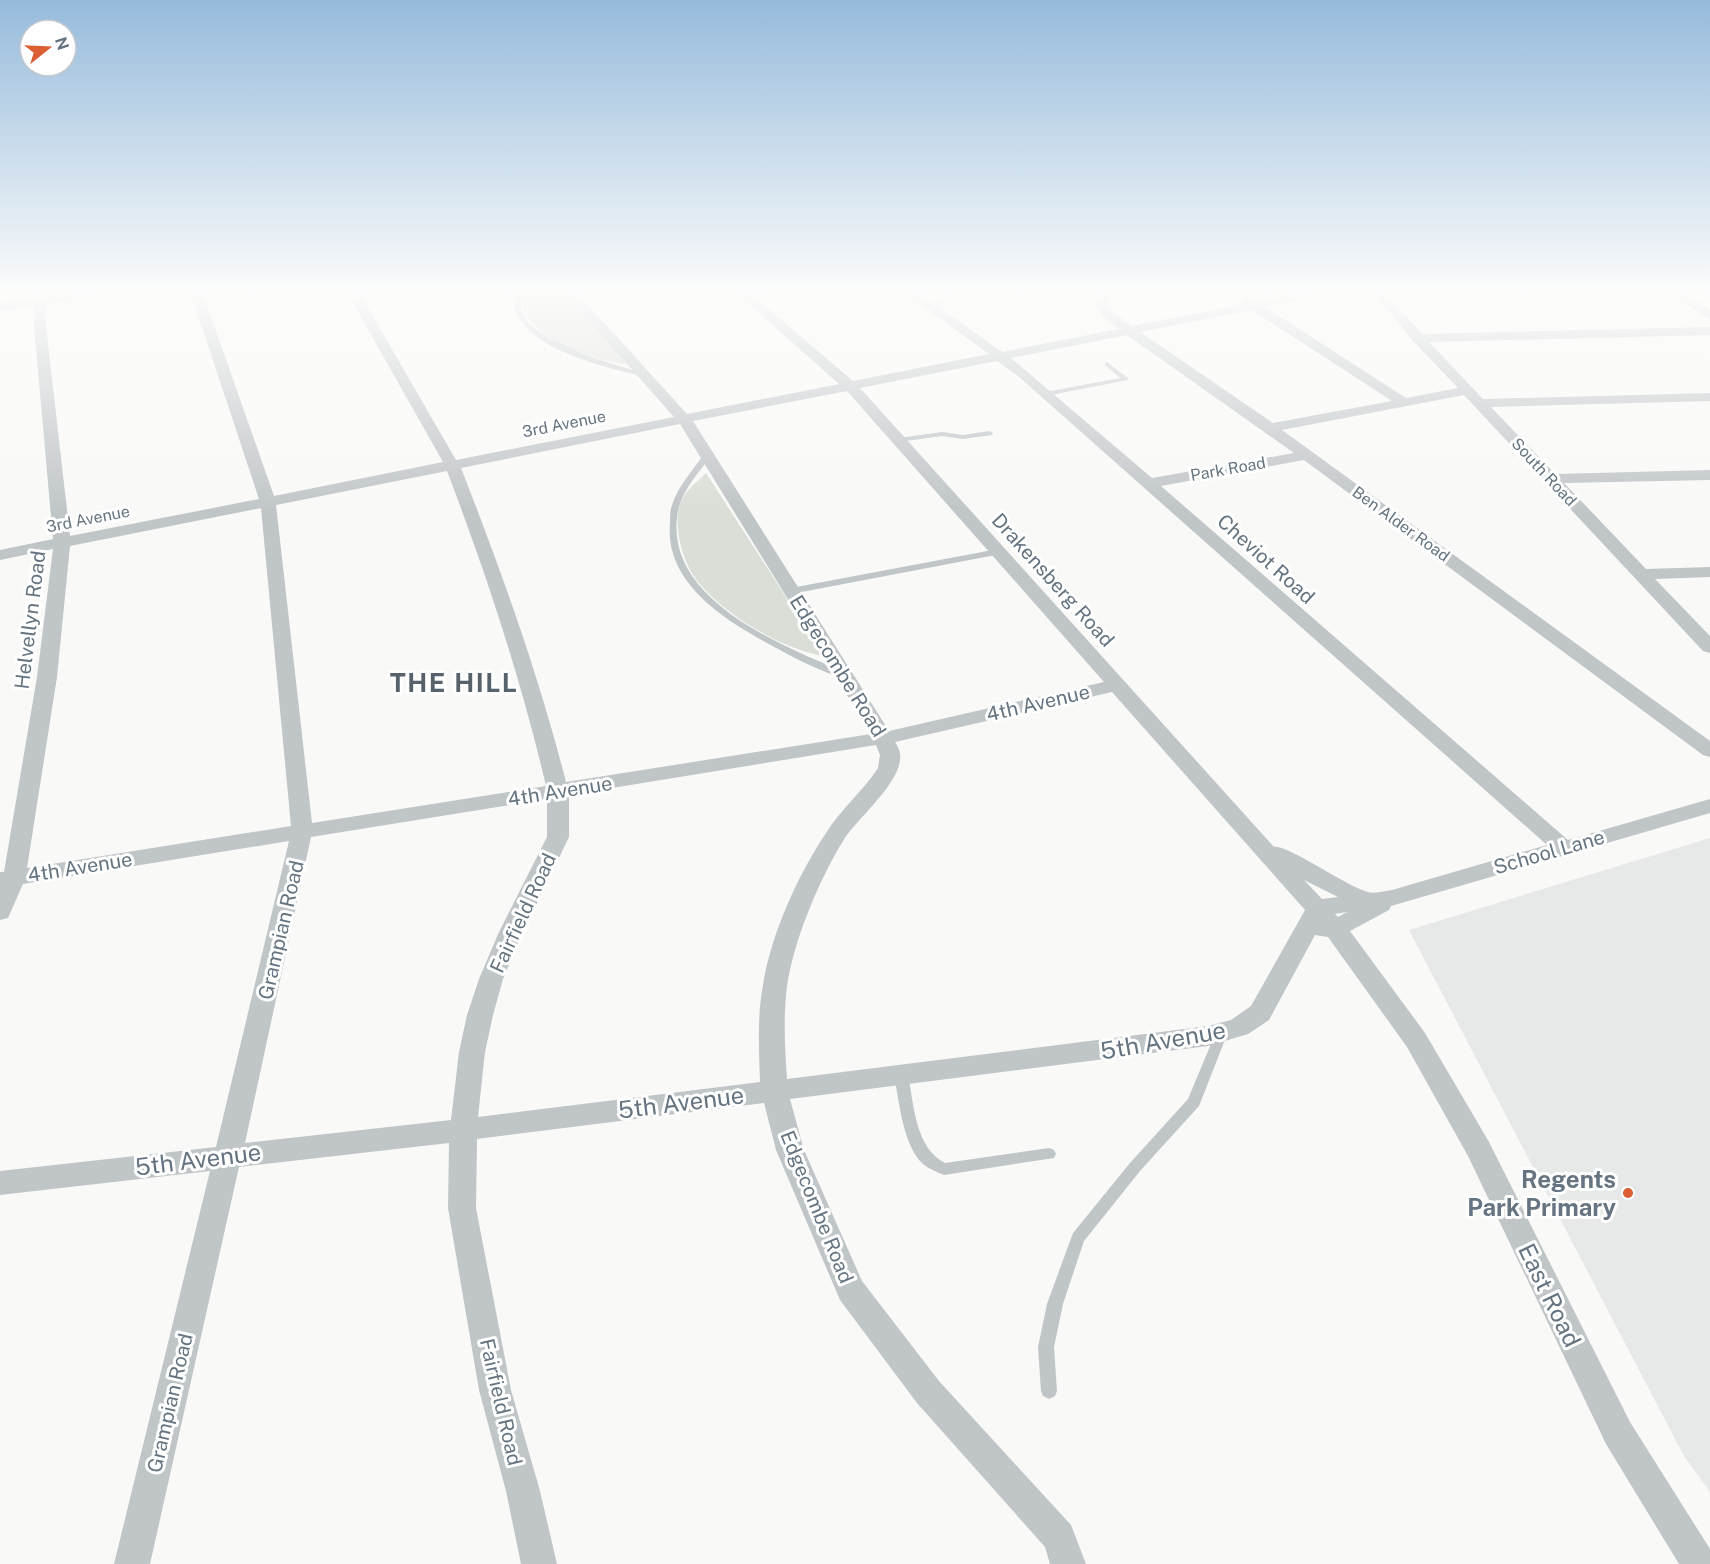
<svg xmlns="http://www.w3.org/2000/svg" width="1710" height="1564" viewBox="0 0 1710 1564" font-family="'Public Sans',sans-serif">
	<rect width="100%" height="100%" fill="#f9f9f7"/>
	<path fill="#e7e8e8" d="M 1710,838 L 1710,1492 L 1684,1456 L 1409,930 Z"/>
	<path fill="#d9ded6" d="M 522,294 L 564,294 L 629,364 C 596,362 517,337 522,294 Z
		M 706,473 L 824,656 C 783,650 725,615 699,583 C 683,564 673,528 680,505 C 684,491 696,483 706,473 Z"/>
	<g fill="none" stroke-linecap="round" stroke-linejoin="round">
		<path fill="#c0c5c8" fill-rule="evenodd" d="M 515,294 L 521,294 L 521,310 L 529,324 L 545,336 L 588,356 L 645,374 L 642,376 C 605,367 532,351 516,312 C 513,307 515,300 515,294 Z
			M 942,294 L 948,294 L 937,311 L 933,311 L 932,310 Z
			M 1107,362 L 1128,378 L 1128,380 L 1046,396 L 1043,394 L 1046,392 L 1120,378 L 1105,365 L 1105,363 Z
			M 989,431 L 993,433 L 992,435 L 963,439 L 942,436 L 899,442 L 895,440 L 899,438 L 942,432 L 963,435 Z
			M 704,454 L 711,456 C 700,471 684,488 679,507 C 657,597 782,646 847,673 L 849,675 L 847,677 C 835,679 792,657 780,650 C 731,624 664,586 670,523 C 670,517 670,510 672,505 C 678,486 693,470 704,454 Z
			M 998,549 L 1002,552 L 1001,554 L 791,594 L 787,591 L 791,588 Z
			M 1222,1027 L 1227,1029 L 1228,1032 L 1199,1106 L 1140,1171 L 1084,1241 L 1063,1304 L 1054,1347 L 1057,1391 L 1055,1396 L 1049,1399 L 1043,1396 L 1041,1391 L 1038,1347 L 1047,1304 L 1073,1233 L 1130,1163 L 1188,1099 L 1216,1032 L 1217,1029 Z
			M 901,1070 L 906,1071 L 908,1075 C 914,1104 915,1148 945,1163 L 1049,1148 L 1054,1150 L 1056,1154 L 1054,1158 L 944,1175 C 937,1172 929,1169 923,1164 C 903,1146 899,1100 894,1075 L 896,1071 Z"/>
		<path fill="#c0c5c8" fill-rule="evenodd" d="M 34,294 L 46,294 L 46,297 L 95,294 L 89,298 L 46,304 L 46,326 L 70,536 L 259,499 L 191,294 L 203,294 L 274,496 L 443,462 L 348,294 L 360,294 L 456,460 L 674,417 L 565,294 L 578,294 L 687,414 L 839,384 L 738,294 L 751,294 L 853,381 L 989,354 L 907,294 L 921,294 L 1002,352 L 1119,329 C 1105,319 1097,311 1094,294 L 1106,294 C 1109,311 1119,317 1132,326 L 1243,304 L 1241,301 L 1247,297 L 1256,301 L 1294,294 L 1318,294 L 1312,298 L 1265,307 L 1406,398 L 1458,388 L 1413,341 L 1375,294 L 1387,294 L 1422,334 L 1710,327 L 1710,335 L 1429,342 L 1483,399 L 1710,393 L 1710,401 L 1491,407 L 1555,474 L 1710,470 L 1710,480 L 1564,483 L 1646,569 L 1710,567 L 1710,577 L 1655,579 L 1710,636 L 1710,653 L 1703,651 L 1464,395 L 1282,430 L 1710,741 L 1710,757 L 1703,755 L 1304,460 L 1161,486 L 1568,840 L 1710,799 L 1710,813 L 1391,906 L 1389,910 L 1350,931 L 1425,1033 L 1489,1142 L 1630,1422 L 1710,1549 L 1710,1564 L 1679,1564 L 1606,1444 L 1468,1156 L 1407,1047 L 1328,937 L 1315,935 L 1269,1020 L 1248,1034 L 1208,1046 L 790,1099 L 804,1150 L 862,1281 L 939,1381 L 1071,1525 L 1086,1564 L 1050,1564 L 1045,1547 L 917,1403 L 840,1300 L 776,1150 L 764,1103 L 477,1139 L 476,1208 L 511,1390 L 540,1491 L 557,1564 L 521,1564 L 506,1491 L 479,1390 L 448,1208 L 449,1143 L 239,1167 L 150,1564 L 114,1564 L 210,1171 L 0,1195 L 0,1171 L 216,1147 L 289,841 L 23,884 L 8,918 L 0,920 L 0,872 L 4,872 L 37,677 L 53,549 L 0,560 L 0,550 L 53,539 L 34,326 L 34,306 L 0,311 L 0,303 L 34,298 ZM 1252,310 L 1392,401 L 1273,423 L 1140,332 ZM 1127,335 L 1294,453 L 1152,478 L 1011,358 ZM 997,361 L 1018,376 L 1547,845 L 1392,890 C 1385,891 1375,894 1368,892 C 1347,887 1287,844 1274,847 L 860,388 ZM 847,391 L 1104,682 L 889,731 L 693,421 ZM 680,424 L 871,734 L 566,782 C 539,676 501,570 461,468 ZM 447,471 C 486,573 521,679 546,786 L 312,823 L 276,505 ZM 261,508 L 291,826 L 27,868 L 57,677 L 70,546 ZM 1112,692 L 1305,910 L 1251,1006 L 1231,1020 L 1208,1026 L 787,1079 C 785,1048 783,1018 787,987 C 793,942 819,880 843,841 C 856,819 904,781 900,754 C 900,750 897,745 895,742 ZM 876,745 L 880,755 L 878,768 C 863,791 841,809 826,833 C 798,875 771,934 763,985 C 757,1017 759,1049 760,1082 L 478,1117 L 485,1052 L 493,1015 L 503,979 L 523,932 L 569,837 L 569,795 ZM 547,799 L 547,837 L 499,932 L 479,979 L 467,1015 L 459,1052 L 451,1120 L 245,1143 L 311,837 ZM 1304,880 L 1338,897 L 1322,899 ZM 1347,912 L 1338,917 L 1335,914 Z
			M 1673,294 L 1687,294 L 1710,310 L 1710,320 Z"/>
	</g>
	<linearGradient id="sky" x2="0" y2="1"><stop stop-color="#96bbdc"/><stop offset="0.57" stop-color="#fcfcfb"/><stop offset="1" stop-color="#fcfcfb" stop-opacity="0"/></linearGradient>
	<rect width="1710" height="513" fill="url(#sky)"/>
	<circle fill="#db5e34" stroke="#fff" stroke-width="2" cx="1628" cy="1193" r="6"/>
	<g text-anchor="middle" dominant-baseline="central" stroke-width="6" stroke-linejoin="round" paint-order="stroke">
		<g font-size="16" fill="#657480" stroke="#fff">
			<text transform="translate(564 424) rotate(-11)">3rd Avenue</text>
			<text transform="translate(1228 469) rotate(-10)">Park Road</text>
			<text transform="translate(1544 472) rotate(47)">South Road</text>
			<text transform="translate(88 519) rotate(-11)">3rd Avenue</text>
			<text transform="translate(1401 524) rotate(36)">Ben Alder Road</text>
		</g>
		<g font-size="20" fill="#657480" stroke="#fff">
			<text transform="translate(1266 559) rotate(42)">Cheviot Road</text>
			<text transform="translate(1053 580) rotate(48)">Drakensberg Road</text>
			<text transform="translate(30 620) rotate(-83)">Helvellyn Road</text>
			<text transform="translate(838 666) rotate(58)">Edgecombe Road</text>
			<text transform="translate(1038 703) rotate(-13)">4th Avenue</text>
			<text transform="translate(560 791) rotate(-9)">4th Avenue</text>
			<text transform="translate(1549 852) rotate(-16)">School Lane</text>
			<text transform="translate(80 867) rotate(-9)">4th Avenue</text>
			<text transform="translate(523 913) rotate(-65)">Fairfield Road</text>
			<text transform="translate(281 930) rotate(-77)">Grampian Road</text>
			<text transform="translate(817 1207) rotate(68)">Edgecombe Road</text>
			<text transform="translate(501 1402) rotate(77)">Fairfield Road</text>
			<text transform="translate(170 1403) rotate(-77)">Grampian Road</text>
		</g>
		<g font-size="24" fill="#657480" stroke="#fff">
			<text transform="translate(1163 1040) rotate(-10)">5th Avenue</text>
			<text transform="translate(681 1102) rotate(-7)">5th Avenue</text>
			<text transform="translate(198 1159) rotate(-7)">5th Avenue</text>
			<text transform="translate(1550 1295) rotate(64)">East Road</text>
		</g>
		<g font-size="24" font-weight="bold" fill="#657480" stroke="#fff" text-anchor="end">
			<text x="1616" y="1179">Regents<tspan x="1616" dy="28">Park Primary</tspan></text>
		</g>
		<g font-size="26" font-weight="bold" letter-spacing="1.5" fill="#57626c" stroke="#fff">
			<text x="454" y="682">THE HILL</text>
		</g>
	</g>
	<g transform="translate(48 48) rotate(72)"><circle r="28" fill="#ffffff" stroke="#c1c7cc" stroke-width="1.5"/>
	<path d="M0-4.5L10 22L0 15L-10 22Z" fill="#db5e34"/>
	<text y="-9" font-size="16" font-weight="bold" text-anchor="middle" fill="#657480">N</text>
	</g>
</svg>
